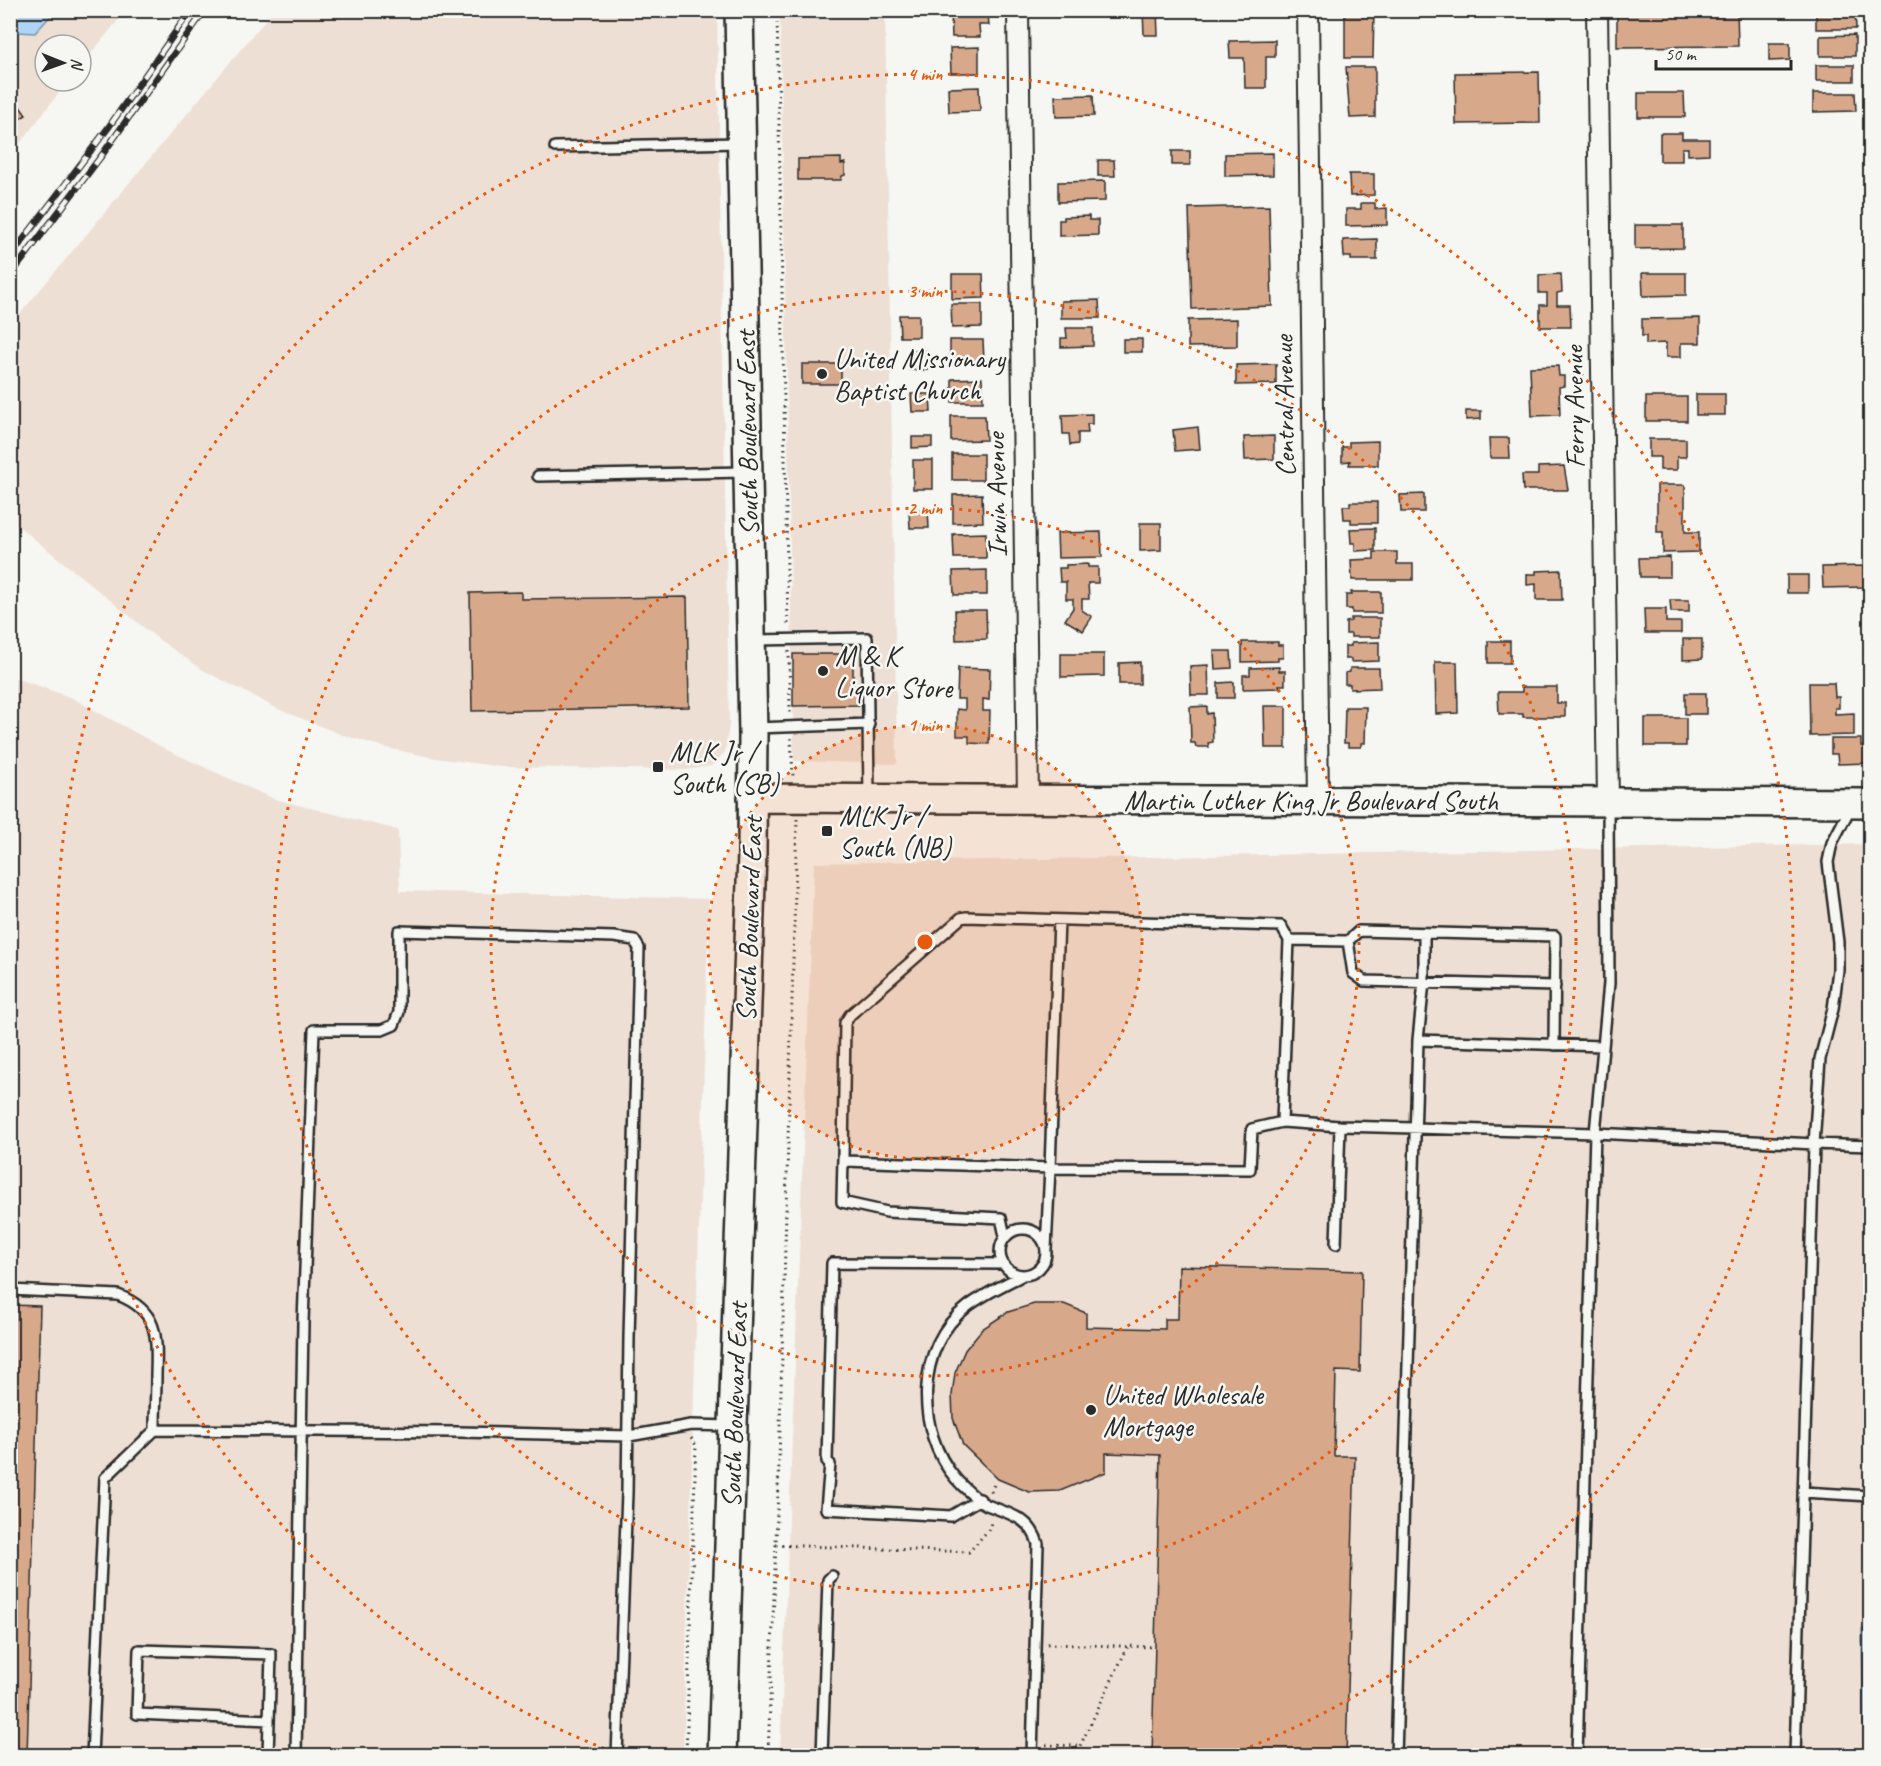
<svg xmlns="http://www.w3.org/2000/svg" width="1881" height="1766" viewBox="0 0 1881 1766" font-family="Caveat,sans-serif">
	<rect width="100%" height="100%" fill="#f6f6f2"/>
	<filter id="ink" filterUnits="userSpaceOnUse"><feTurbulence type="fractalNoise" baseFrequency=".0167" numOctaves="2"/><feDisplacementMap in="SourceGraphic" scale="12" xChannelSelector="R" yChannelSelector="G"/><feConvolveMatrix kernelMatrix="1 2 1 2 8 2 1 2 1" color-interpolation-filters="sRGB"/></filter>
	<g filter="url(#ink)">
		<path fill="#eddfd3" d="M 11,11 L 126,11 L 81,65 L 81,45 L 45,45 L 45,81 L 68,81 L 11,155 Z
			M 273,11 L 717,11 L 729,725 L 725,752 L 711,766 L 687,770 L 503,767 L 435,758 L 387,748 L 340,734 L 278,709 L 203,670 L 158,639 L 11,520 L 10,326 Z
			M 780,11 L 885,11 L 897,764 L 794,761 Z
			M 10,676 L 72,698 L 169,751 L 274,799 L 398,830 L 400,891 L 709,899 L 683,1755 L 11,1755 Z
			M 1870,844 L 1870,1755 L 780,1756 L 814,863 Z"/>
		<path fill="#aed5f8" stroke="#7a91a6" stroke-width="1.5" d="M 10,11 L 11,10 L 55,11 L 35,33 L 18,32 L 11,26 Z
			M 1862,1629 L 1870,1630 L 1870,1755 L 1864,1755 Z"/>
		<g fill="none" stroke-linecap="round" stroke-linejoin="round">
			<path stroke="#5f6f7d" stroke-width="1.5" d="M 1870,1756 L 1868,1639 L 1870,1636"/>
		</g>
		<path fill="#d8a88a" stroke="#2b2b2b" stroke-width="1.5" d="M 1143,10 L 1157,10 L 1158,35 L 1144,35 Z
			M 1345,10 L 1374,10 L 1373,58 L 1345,58 Z
			M 1737,10 L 1738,46 L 1617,47 L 1617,11 Z
			M 1816,10 L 1855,10 L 1856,29 L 1816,29 Z
			M 979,12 L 979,14 L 988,14 L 989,25 L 979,25 L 980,37 L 952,37 L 951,13 Z
			M 1855,35 L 1855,56 L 1820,56 L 1820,36 Z
			M 1275,40 L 1275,57 L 1266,57 L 1266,88 L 1245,88 L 1244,58 L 1230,58 L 1229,41 Z
			M 1769,43 L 1790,43 L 1790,60 L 1769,61 Z
			M 979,47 L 979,73 L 951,73 L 950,48 Z
			M 1816,65 L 1854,65 L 1854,81 L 1816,81 Z
			M 1346,67 L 1375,67 L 1375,117 L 1350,118 Z
			M 1539,72 L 1540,123 L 1456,124 L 1455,73 Z
			M 979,87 L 980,111 L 949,112 L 948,88 Z
			M 10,93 L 26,115 L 16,121 L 10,113 Z
			M 1638,93 L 1684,93 L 1685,117 L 1638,117 Z
			M 1813,93 L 1855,93 L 1856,111 L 1813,112 Z
			M 1093,95 L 1094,116 L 1056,117 L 1055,96 Z
			M 1660,133 L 1682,133 L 1682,139 L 1709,139 L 1709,154 L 1688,155 L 1688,148 L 1682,148 L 1682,161 L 1660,161 Z
			M 1172,151 L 1190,151 L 1190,165 L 1172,165 Z
			M 1273,153 L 1273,175 L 1225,176 L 1225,154 Z
			M 841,158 L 841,164 L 845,163 L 845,175 L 842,176 L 841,180 L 798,180 L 798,159 Z
			M 1098,160 L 1114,160 L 1115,176 L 1098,176 Z
			M 1349,174 L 1374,174 L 1374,195 L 1350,196 Z
			M 1105,181 L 1105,201 L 1058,202 L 1058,182 Z
			M 1361,203 L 1375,203 L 1375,209 L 1387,208 L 1387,225 L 1346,226 L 1346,209 L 1361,209 Z
			M 1269,206 L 1272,306 L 1192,309 L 1189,208 Z
			M 1089,216 L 1089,220 L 1098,220 L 1098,235 L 1059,236 L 1059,220 L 1064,220 L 1064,217 Z
			M 1635,225 L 1683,225 L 1683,248 L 1635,249 Z
			M 1377,239 L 1377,260 L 1351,260 L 1351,257 L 1344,257 L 1343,240 Z
			M 1642,273 L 1686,273 L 1686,295 L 1643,296 Z
			M 952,274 L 983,274 L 984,298 L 952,299 Z
			M 1561,274 L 1562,292 L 1557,293 L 1557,305 L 1570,305 L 1571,327 L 1540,327 L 1540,305 L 1547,305 L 1547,293 L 1539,293 L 1539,275 Z
			M 1099,300 L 1100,318 L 1061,318 L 1061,301 Z
			M 951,304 L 982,304 L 982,327 L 952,328 Z
			M 899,315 L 919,315 L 919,337 L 900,337 Z
			M 1700,318 L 1700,343 L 1681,343 L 1681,357 L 1666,357 L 1666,343 L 1646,344 L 1646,336 L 1642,336 L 1642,319 Z
			M 1237,319 L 1237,346 L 1188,347 L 1188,320 Z
			M 1066,328 L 1093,328 L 1093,346 L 1061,347 L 1061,338 L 1067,338 Z
			M 1123,339 L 1142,339 L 1142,352 L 1123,352 Z
			M 950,340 L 983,340 L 984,362 L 950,363 Z
			M 909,351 L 927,351 L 927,370 L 909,370 Z
			M 802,364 L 841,364 L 841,384 L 802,384 Z
			M 1276,364 L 1276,384 L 1236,385 L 1236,365 Z
			M 1558,366 L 1559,376 L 1564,376 L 1564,386 L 1559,387 L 1560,415 L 1532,416 L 1530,367 Z
			M 982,378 L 983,402 L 952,402 L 952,379 Z
			M 911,394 L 930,394 L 931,412 L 912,412 Z
			M 1696,394 L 1725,394 L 1725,415 L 1696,415 Z
			M 1646,397 L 1687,397 L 1687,421 L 1646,421 Z
			M 1466,411 L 1481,411 L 1481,419 L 1466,420 Z
			M 1092,414 L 1092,424 L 1087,424 L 1088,433 L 1078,433 L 1078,444 L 1070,445 L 1069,434 L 1063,434 L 1062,415 Z
			M 951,416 L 985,416 L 986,440 L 951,441 Z
			M 1198,427 L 1200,449 L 1175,451 L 1173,430 Z
			M 1274,436 L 1274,459 L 1245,460 L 1244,437 Z
			M 912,437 L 932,437 L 932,447 L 912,448 Z
			M 1489,438 L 1509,438 L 1510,458 L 1490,458 Z
			M 1649,439 L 1686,439 L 1686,457 L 1677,457 L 1677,470 L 1660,470 L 1660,457 L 1649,457 Z
			M 1378,441 L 1378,465 L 1349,465 L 1350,461 L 1342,462 L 1342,447 L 1349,447 L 1349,442 Z
			M 952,454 L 983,454 L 983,480 L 952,480 Z
			M 913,460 L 933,460 L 933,489 L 913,489 Z
			M 1564,466 L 1568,490 L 1523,490 L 1522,475 L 1538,475 L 1538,467 Z
			M 1657,485 L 1685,485 L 1685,532 L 1699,532 L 1699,552 L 1663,553 L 1663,532 L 1657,532 Z
			M 982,494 L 983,522 L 953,523 L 953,495 Z
			M 1424,494 L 1424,512 L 1401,512 L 1400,495 Z
			M 1350,502 L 1377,502 L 1377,523 L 1351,523 L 1351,519 L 1344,519 L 1343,506 L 1350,506 Z
			M 909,510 L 928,510 L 929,528 L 910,528 Z
			M 1140,523 L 1161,523 L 1161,550 L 1140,551 Z
			M 1375,528 L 1375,550 L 1355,551 L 1355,543 L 1351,543 L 1350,529 Z
			M 1101,532 L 1102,557 L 1058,558 L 1057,533 Z
			M 986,533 L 986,558 L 954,558 L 953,534 Z
			M 1374,552 L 1397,552 L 1397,564 L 1413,564 L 1413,580 L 1352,580 L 1351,560 L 1374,559 Z
			M 1670,557 L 1670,577 L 1640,577 L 1639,558 Z
			M 1088,564 L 1088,567 L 1098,567 L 1098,583 L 1088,583 L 1089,599 L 1082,599 L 1082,610 L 1092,617 L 1083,631 L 1065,620 L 1073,608 L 1073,599 L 1066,599 L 1066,582 L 1060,582 L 1059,568 L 1066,568 L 1066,565 Z
			M 1863,566 L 1864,587 L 1823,588 L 1822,567 Z
			M 987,570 L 987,595 L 954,595 L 953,571 Z
			M 1561,570 L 1562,600 L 1536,600 L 1536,584 L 1527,585 L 1527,574 L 1536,574 L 1536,571 Z
			M 1787,575 L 1808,575 L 1808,593 L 1787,593 Z
			M 521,592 L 521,599 L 687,597 L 689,707 L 472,711 L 470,593 Z
			M 1351,592 L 1381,592 L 1381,613 L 1352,613 L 1352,609 L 1346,609 L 1346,595 L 1352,595 Z
			M 1670,600 L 1689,600 L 1689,612 L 1671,612 Z
			M 1644,609 L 1666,609 L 1666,622 L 1681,622 L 1681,633 L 1645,633 Z
			M 955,610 L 986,610 L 987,639 L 956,640 Z
			M 1351,618 L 1380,618 L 1380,637 L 1351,637 L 1351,634 L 1346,634 L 1346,622 L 1351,621 Z
			M 1683,639 L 1702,639 L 1702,659 L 1683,660 Z
			M 1488,641 L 1510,641 L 1510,663 L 1488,663 Z
			M 1242,642 L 1278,642 L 1278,645 L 1283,645 L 1283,658 L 1278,658 L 1278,661 L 1242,662 Z
			M 1379,642 L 1379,661 L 1351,662 L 1351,659 L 1345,659 L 1345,646 L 1351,646 L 1351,643 Z
			M 1214,651 L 1231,651 L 1232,668 L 1215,669 Z
			M 793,654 L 853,654 L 853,687 L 861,687 L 861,705 L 793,706 Z
			M 1061,654 L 1104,654 L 1104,676 L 1061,677 Z
			M 1140,662 L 1140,684 L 1119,684 L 1119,663 Z
			M 1435,662 L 1457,662 L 1458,713 L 1436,714 Z
			M 1208,665 L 1209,695 L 1191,695 L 1190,666 Z
			M 1279,667 L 1279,671 L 1285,671 L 1285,685 L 1279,685 L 1280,688 L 1243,689 L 1243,675 L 1250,675 L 1250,668 Z
			M 958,668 L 990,669 L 989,700 L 983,699 L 983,711 L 990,711 L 989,744 L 969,743 L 969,736 L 957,736 L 957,709 L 965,710 L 965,699 L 957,699 Z
			M 1350,668 L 1379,668 L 1380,688 L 1350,689 L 1350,684 L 1345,684 L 1345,673 L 1350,672 Z
			M 1234,682 L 1234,698 L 1218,698 L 1218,683 Z
			M 1809,683 L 1834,683 L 1835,697 L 1839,697 L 1839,708 L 1835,708 L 1835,714 L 1854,713 L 1854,735 L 1810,736 Z
			M 1522,687 L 1557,687 L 1557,703 L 1565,703 L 1565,717 L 1523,717 L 1523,714 L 1499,714 L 1498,692 L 1522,692 Z
			M 1685,693 L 1706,693 L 1706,714 L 1685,714 Z
			M 1207,706 L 1207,714 L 1212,713 L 1213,742 L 1208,743 L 1209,747 L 1196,747 L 1195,743 L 1191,743 L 1190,707 Z
			M 1264,706 L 1286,706 L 1286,748 L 1265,748 Z
			M 1345,707 L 1366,707 L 1365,743 L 1361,743 L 1361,747 L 1348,747 L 1348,743 L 1344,743 Z
			M 1645,718 L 1686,718 L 1686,746 L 1645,746 Z
			M 1831,739 L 1861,739 L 1861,746 L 1868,746 L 1869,763 L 1838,764 L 1837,754 L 1831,754 Z
			M 1179,1266 L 1362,1271 L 1360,1372 L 1336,1371 L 1334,1456 L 1355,1456 L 1346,1756 L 1152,1756 L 1160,1455 L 1106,1453 L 1106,1472 L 1060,1491 L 1029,1492 L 998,1479 L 963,1445 L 953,1418 L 952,1395 L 955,1373 L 965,1350 L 982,1329 L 1008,1312 L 1034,1304 L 1064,1304 L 1086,1313 L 1086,1327 L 1165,1329 L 1165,1319 L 1178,1319 Z
			M 10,1305 L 40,1306 L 27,1756 L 10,1756 Z"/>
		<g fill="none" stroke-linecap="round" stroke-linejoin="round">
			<g stroke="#2b2b2b" stroke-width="14">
				<path id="lane" d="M 555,147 L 739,143
					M 538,476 L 745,472
					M 753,640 L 867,638 L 869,796
					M 755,728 L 869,724
					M 1852,805 L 1832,843 L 1828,862 L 1838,942 L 1838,970 L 1833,1009 L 1820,1059 L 1814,1144 L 1870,1146
					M 1289,940 L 1348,941 L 1359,931 L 1555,936 L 1554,1045
					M 1348,941 L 1353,973 L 1364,981 L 1555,986
					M 1418,1040 L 1424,982 L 1424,933
					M 1282,1122 L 1340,1126 L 1595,1133 L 1609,983 L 1608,804
					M 843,1158 L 842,1202 L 887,1212 L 1001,1218 L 1005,1236
					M1000 1252a23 23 0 1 1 46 0a23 23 0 1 1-46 0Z
					M 1336,1244 L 1340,1126
					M 1046,1249 L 1050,1168 L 845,1161 L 843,1158 L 845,1023 L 850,1015 L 961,918 L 966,917 L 1281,926 L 1289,940 L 1282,1122 L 1252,1129 L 1250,1169 L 1050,1168 L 1059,920
					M 1023,1275 C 1004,1285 984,1294 967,1307 C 915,1346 915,1432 956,1479 C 963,1487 978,1501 987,1505 C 1010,1514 1031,1518 1038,1544 L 1032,1756
					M 10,1290 L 118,1295 C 159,1311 157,1336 156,1375 C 156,1393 155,1412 155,1430 L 105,1478 L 92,1756
					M 155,1430 L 459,1432 L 629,1436 L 691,1425 L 731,1426
					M 1803,1492 L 1870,1496
					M 980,1499 L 951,1516 L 826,1509 L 830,1464 L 827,1461 L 832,1263 L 1003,1264
					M 268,1756 L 271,1654 L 139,1650 L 137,1714 L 269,1720
					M 296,1756 L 303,1322 L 314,1030 L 382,1030 L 394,1025 L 399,1012 L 399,931 L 614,937 L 634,940 L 639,948 L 629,1338 L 627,1493 L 617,1756
					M 822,1756 L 828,1580 L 832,1576
					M 1396,1756 L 1418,1040 L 1602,1046
					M 1577,1756 L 1595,1133 L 1814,1144 L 1795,1756"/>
			</g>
			<g stroke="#2b2b2b" stroke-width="24">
				<path id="street" d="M 1018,10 L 1028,799
					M 1308,10 L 1318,801
					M 1597,10 L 1608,802"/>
			</g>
			<g stroke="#2b2b2b" stroke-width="32">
				<path id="secondary" d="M 752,798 L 1870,803
					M 722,1756 L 752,853 L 753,735 L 739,10"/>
			</g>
			<path stroke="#2b2b2b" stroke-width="3" stroke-dasharray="1.5 4.5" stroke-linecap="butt" d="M 777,10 L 788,627
				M 789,651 L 790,714
				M 791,738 L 793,776
				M 991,1492 L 995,1482
				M 776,1545 L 969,1552 L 990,1528 L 991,1522
				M 1047,1644 L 1155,1647
				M 1046,1745 L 1080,1746
				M 686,1756 L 696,1445 L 691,1438
				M 768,1756 L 779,1462 L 797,819
				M 1086,1756 L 1080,1746 L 1128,1646"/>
			<use href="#lane" stroke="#f6f6f2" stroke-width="9"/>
			<use href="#street" stroke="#f6f6f2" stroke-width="20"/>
			<use href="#secondary" stroke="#f6f6f2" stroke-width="27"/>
			<g stroke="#2b2b2b" stroke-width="7">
				<path id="rail" d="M 10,257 L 108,128 L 191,10
					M 10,276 L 102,155 L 205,10"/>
			</g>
			<use href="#rail" stroke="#f6f6f2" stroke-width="4.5" stroke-dasharray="14" stroke-linecap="butt"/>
		</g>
	</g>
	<circle cx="925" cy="942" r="217" fill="#e8590c" fill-opacity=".12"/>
	<g fill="none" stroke="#e8590c" stroke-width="3" stroke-dasharray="3 6">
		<circle cx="925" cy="942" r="217"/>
		<circle cx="925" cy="942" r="434"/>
		<circle cx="925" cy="942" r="651"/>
		<path d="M621 1755A868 868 0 1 1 1229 1755"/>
	</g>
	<g fill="#2b2b2b" stroke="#f6f6f2" stroke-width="2">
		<circle cx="822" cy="374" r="6"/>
		<circle cx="823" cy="671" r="6"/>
		<rect x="652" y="761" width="12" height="12" rx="3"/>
		<rect x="821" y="825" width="12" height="12" rx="3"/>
		<circle cx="1091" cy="1410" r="6"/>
	</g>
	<g text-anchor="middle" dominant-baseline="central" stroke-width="5" stroke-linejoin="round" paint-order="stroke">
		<g font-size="28" fill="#2b2b2b" stroke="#f6f6f2" text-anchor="start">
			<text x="834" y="358">United Missionary<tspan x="834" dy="32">Baptist Church</tspan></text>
			<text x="835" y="655">M &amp; K<tspan x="835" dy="32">Liquor Store</tspan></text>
			<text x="670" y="751">MLK Jr /<tspan x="670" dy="32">South (SB)</tspan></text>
			<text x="839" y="815">MLK Jr /<tspan x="839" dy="32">South (NB)</tspan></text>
			<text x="1103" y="1394">United Wholesale<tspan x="1103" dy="32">Mortgage</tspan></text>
		</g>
		<g font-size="28" fill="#2b2b2b" stroke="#f6f6f2">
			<text transform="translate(1284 406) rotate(-91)">Central Avenue</text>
			<text transform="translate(1574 407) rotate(-91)">Ferry Avenue</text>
			<text transform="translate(747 433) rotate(-91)">South Boulevard East</text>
			<text transform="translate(996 495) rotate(-91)">Irwin Avenue</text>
			<text x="1311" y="800">Martin Luther King Jr Boulevard South</text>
			<text transform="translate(749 919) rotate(-88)">South Boulevard East</text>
			<text transform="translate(734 1405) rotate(-88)">South Boulevard East</text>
		</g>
	</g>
	<circle cx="925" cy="942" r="9" fill="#e8590c" stroke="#f6f6f2" stroke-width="3"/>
	<g font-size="18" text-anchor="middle" font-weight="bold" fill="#e8590c" stroke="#f6f6f2" stroke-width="5" stroke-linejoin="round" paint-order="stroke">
		<text x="925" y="80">4 min</text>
		<text x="925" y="297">3 min</text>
		<text x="925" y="514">2 min</text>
		<text x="925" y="731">1 min</text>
	</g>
	<rect width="1881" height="1766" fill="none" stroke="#f6f6f2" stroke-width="36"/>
	<rect x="18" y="18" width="1845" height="1730" fill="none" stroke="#2b2b2b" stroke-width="2" filter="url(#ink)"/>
	<g transform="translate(63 63) rotate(91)"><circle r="28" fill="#f6f6f2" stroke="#a5a5a2" stroke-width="1.5"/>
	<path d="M0-4.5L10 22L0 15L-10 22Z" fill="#2b2b2b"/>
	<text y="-9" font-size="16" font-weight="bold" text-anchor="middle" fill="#2b2b2b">N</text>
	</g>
	<path d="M1656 60v9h135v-9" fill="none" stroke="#2b2b2b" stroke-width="3"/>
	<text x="1665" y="60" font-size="18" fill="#2b2b2b" stroke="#f6f6f2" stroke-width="4.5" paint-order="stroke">50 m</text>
</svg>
